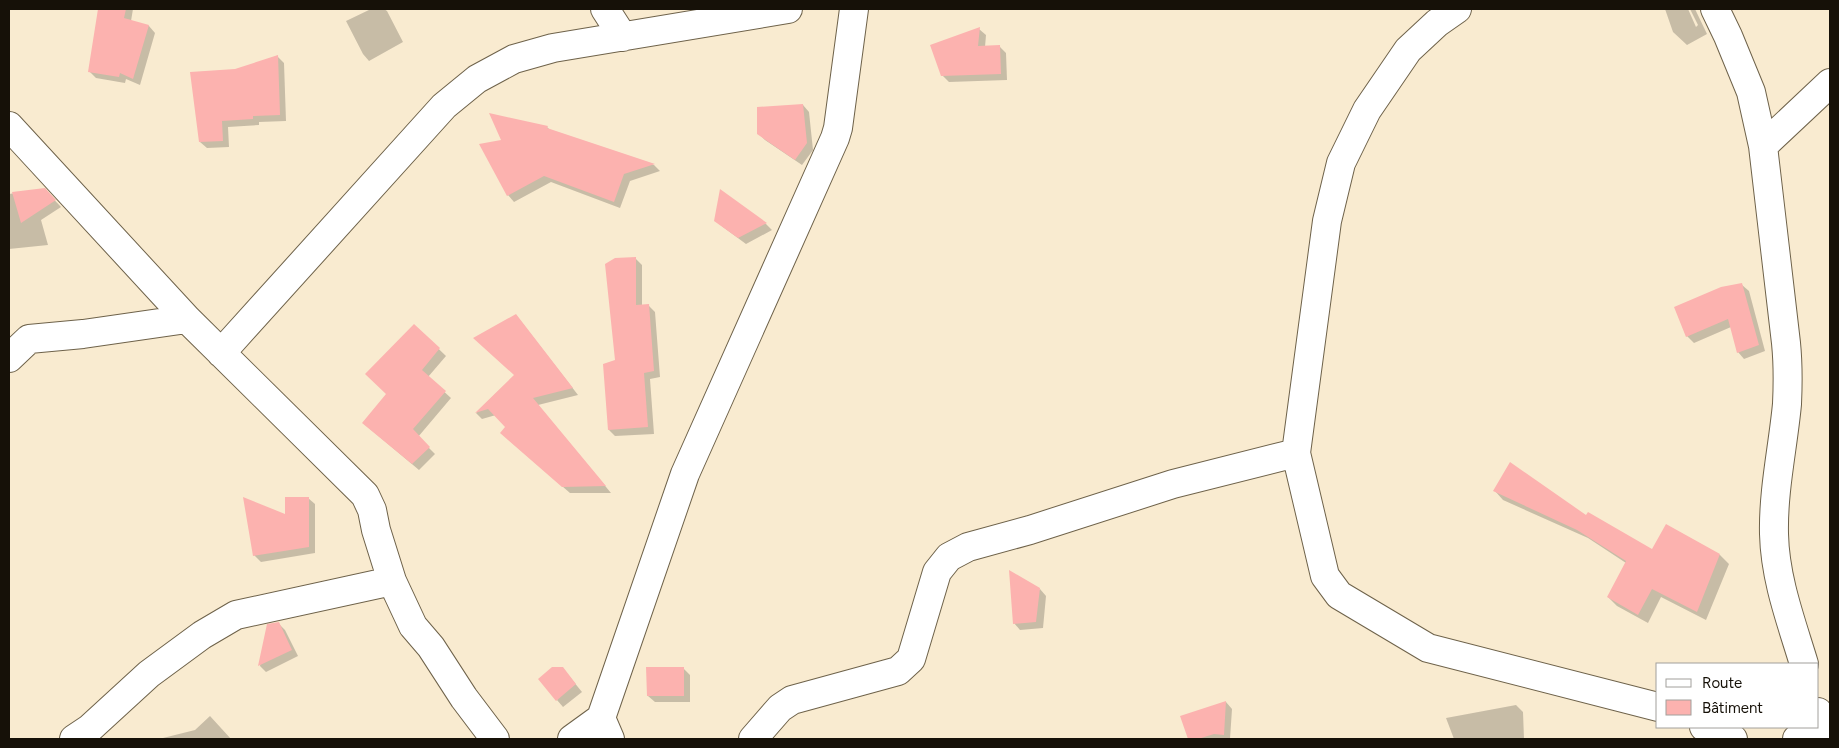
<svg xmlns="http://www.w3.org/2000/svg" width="1839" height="748" viewBox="0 0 1839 748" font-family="Figtree,sans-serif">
	<rect width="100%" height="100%" fill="#f9ebd0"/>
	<path fill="#0003" d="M 99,9 L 133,9 L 131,21 L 149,26 L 155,33 L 140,85 L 126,79 L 125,83 L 96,78 L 89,71 Z
		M 371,9 L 384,9 L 387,11 L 403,42 L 369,61 L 363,54 L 346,21 Z
		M 1665,9 L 1688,9 L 1696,27 L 1698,25 L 1690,9 L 1695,9 L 1707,34 L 1687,45 L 1673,32 Z
		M 979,29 L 986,35 L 985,47 L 1000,47 L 1006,53 L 1007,80 L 949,82 L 942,75 Z
		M 277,56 L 284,63 L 286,121 L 259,122 L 259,125 L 228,127 L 229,147 L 207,148 L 200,142 L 236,70 Z
		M 803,105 L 809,112 L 813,150 L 802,165 L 765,140 L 758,133 Z
		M 547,127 L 551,131 L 654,165 L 660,171 L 630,181 L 620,208 L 551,182 L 514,202 L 508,195 L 503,141 Z
		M 44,189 L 61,207 L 41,220 L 48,245 L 9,249 L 9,194 Z
		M 721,191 L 766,224 L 772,230 L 746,244 L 723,227 L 716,221 Z
		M 635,258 L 642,265 L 642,306 L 649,306 L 655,312 L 660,377 L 650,379 L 654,434 L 615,436 L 609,430 L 616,361 Z
		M 1742,285 L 1749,291 L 1765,351 L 1744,359 L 1738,352 L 1731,327 L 1694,343 L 1687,336 Z
		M 516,315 L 578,395 L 538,405 L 611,493 L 570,493 L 509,440 L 507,427 L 496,415 L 482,419 L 476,413 L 515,375 Z
		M 414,325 L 446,356 L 428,377 L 451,398 L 418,437 L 435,454 L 419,470 L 363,423 L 387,394 Z
		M 1495,491 L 1587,517 L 1653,551 L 1720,555 L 1729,564 L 1706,620 L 1661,597 L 1648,623 L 1617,606 L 1608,597 L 1626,563 L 1588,538 L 1503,500 Z
		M 308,498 L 315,504 L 315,553 L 261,562 L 254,555 L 286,516 Z
		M 1040,589 L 1046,596 L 1043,628 L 1020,630 L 1014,623 Z
		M 278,623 L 285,630 L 298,656 L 266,672 L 260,666 L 268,625 Z
		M 683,668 L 690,675 L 690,702 L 655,702 L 648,696 Z
		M 569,676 L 582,692 L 563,707 L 557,700 Z
		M 1226,702 L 1232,709 L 1230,739 L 1189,739 L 1182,717 Z
		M 1516,705 L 1523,712 L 1524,739 L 1454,739 L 1446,718 Z
		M 210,716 L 231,739 L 159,739 L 195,730 Z"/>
	<path fill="#fcb2af" d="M 98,9 L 126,9 L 124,18 L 149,25 L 133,79 L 120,73 L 119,77 L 88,72 Z
		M 980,27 L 978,46 L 1000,45 L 1001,74 L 941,76 L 930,45 Z
		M 278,55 L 280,115 L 253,116 L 253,119 L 222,121 L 223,141 L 199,142 L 190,72 L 235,69 Z
		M 803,104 L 807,143 L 795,160 L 757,134 L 757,107 Z
		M 489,113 L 548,126 L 547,128 L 655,164 L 624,174 L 614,202 L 544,176 L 507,196 L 479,144 L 501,140 Z
		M 45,188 L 56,200 L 21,223 L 12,192 Z
		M 720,189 L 767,223 L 738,238 L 714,221 Z
		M 636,257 L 636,305 L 649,304 L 654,371 L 644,373 L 648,427 L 608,430 L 603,364 L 615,360 L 605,264 L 615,258 Z
		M 1742,283 L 1759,345 L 1737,353 L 1728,319 L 1686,337 L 1674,307 L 1721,287 Z
		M 516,314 L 573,388 L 533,398 L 606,486 L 562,487 L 500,433 L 505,427 L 488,409 L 475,413 L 514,375 L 473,338 Z
		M 414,324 L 440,348 L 422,370 L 446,391 L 413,429 L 430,447 L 412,464 L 362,423 L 386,394 L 365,374 Z
		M 1510,462 L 1586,515 L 1588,512 L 1652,549 L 1666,524 L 1720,554 L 1697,612 L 1652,589 L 1638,615 L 1607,597 L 1626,561 L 1577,530 L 1493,491 Z
		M 243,497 L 285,514 L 285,497 L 309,497 L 309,547 L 253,556 Z
		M 1009,570 L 1040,588 L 1036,622 L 1013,624 Z
		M 279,622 L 292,650 L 258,666 L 267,624 Z
		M 552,667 L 563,667 L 576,684 L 556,701 L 538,679 Z
		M 646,667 L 684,667 L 684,696 L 647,696 Z
		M 1226,701 L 1224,735 L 1214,734 L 1198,739 L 1188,739 L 1180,716 Z"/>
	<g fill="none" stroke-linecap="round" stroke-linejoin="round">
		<g stroke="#6e624a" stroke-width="30">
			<path id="minor" d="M 605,9 L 623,37
				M 1457,9 L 1437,23 L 1408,50 L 1367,110 L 1341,163 L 1327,221 L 1296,453 L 1325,576 L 1339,595 L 1428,648 L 1658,707
				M 1715,9 L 1728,36 L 1751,92 L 1763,146 L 1786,343 C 1788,363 1788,383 1787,404 C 1783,447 1773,490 1774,534 C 1775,579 1791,621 1804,664
				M 9,126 L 187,319 L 365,495 L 372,510 L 376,530 L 392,581 L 413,626 L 431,647 L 464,698 L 495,739
				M 1763,146 L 1830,83
				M 221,353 L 444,106 L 477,79 L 514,59 L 553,48 L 788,9
				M 9,358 L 29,339 L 83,334 L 187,319
				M 1818,712 L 1830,738
				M 1704,727 L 1733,739
				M 74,739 L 89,729 L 149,674 L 202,635 L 236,615 L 392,581
				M 572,739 L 601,718
				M 610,739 L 601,718 L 685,474 L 835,138 L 838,128 L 854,9
				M 753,739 L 780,708 L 792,700 L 898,671 L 911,659 L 937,572 L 949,557 L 968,547 L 1030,530 L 1173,484 L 1296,453
				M 1797,739 L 1811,727"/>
		</g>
		<use href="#minor" stroke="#fff" stroke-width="28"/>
	</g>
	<rect width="1839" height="748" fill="none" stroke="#161108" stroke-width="20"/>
	<rect x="1656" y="663" width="162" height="65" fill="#ffffff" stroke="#a2a09c"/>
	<rect x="1666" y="679" width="25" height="8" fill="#ffffff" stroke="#a2a09c"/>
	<text x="1702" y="688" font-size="15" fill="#161108">Route</text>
	<rect x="1666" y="700" width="25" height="15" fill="#fcb2af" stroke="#a2a09c"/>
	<text x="1702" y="713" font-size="15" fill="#161108">Bâtiment</text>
</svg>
